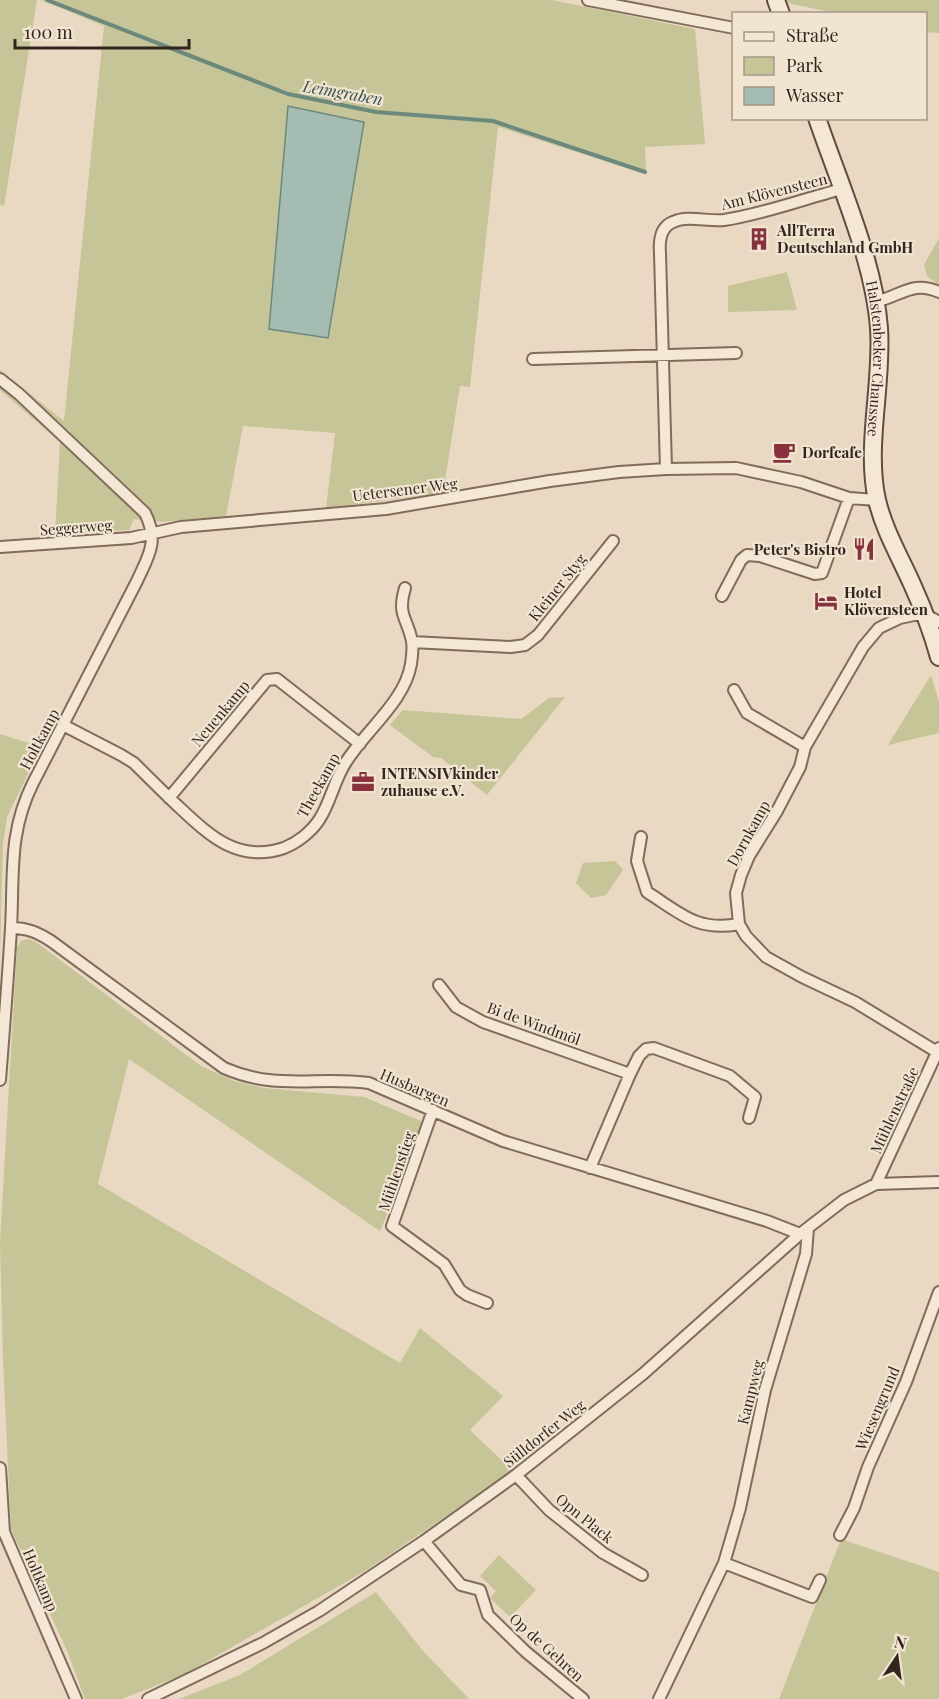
<svg xmlns="http://www.w3.org/2000/svg" width="939" height="1699" viewBox="0 0 939 1699" font-family="'Playfair Display',serif">
	<rect width="100%" height="100%" fill="#e9d9c2"/>
	<path fill="#c5c598" fill-rule="evenodd" d="M 0,0 L 37,0 L 4,206 L 0,205 Z
		M 41,0 L 552,0 L 695,29 L 705,144 L 645,147 L 646,174 L 498,127 L 470,387 L 460,386 L 443,493 L 326,508 L 335,433 L 243,426 L 226,516 L 163,522 L 134,519 L 129,530 L 55,535 L 60,442 L 0,390 L 0,370 L 64,421 L 104,26 ZM 363,122 L 328,337 L 269,329 Z
		M 787,0 L 939,0 L 939,33 L 926,32 L 926,14 L 835,13 L 788,3 Z
		M 939,238 L 939,285 L 927,276 L 924,265 Z
		M 787,272 L 797,310 L 728,312 L 728,286 Z
		M 931,675 L 939,702 L 939,733 L 888,745 Z
		M 565,697 L 487,795 L 441,758 L 433,757 L 390,725 L 403,710 L 521,719 L 549,698 Z
		M 0,734 L 41,747 L 7,817 L 3,844 L 0,957 Z
		M 615,861 L 623,870 L 606,895 L 591,898 L 576,883 L 583,863 Z
		M 28,939 L 36,942 L 201,1066 L 234,1081 L 264,1088 L 364,1097 L 426,1123 L 380,1231 L 129,1059 L 98,1184 L 400,1363 L 420,1328 L 503,1396 L 470,1430 L 513,1471 L 365,1571 L 185,1674 L 122,1699 L 85,1699 L 68,1653 L 11,1529 L 3,1361 L 0,1241 L 17,947 L 21,941 Z
		M 841,1539 L 939,1572 L 939,1699 L 779,1699 Z
		M 499,1555 L 536,1590 L 510,1617 L 490,1598 L 496,1591 L 480,1576 Z
		M 376,1592 L 424,1652 L 469,1699 L 179,1699 L 240,1675 Z"/>
	<path fill="#a4bcb2" stroke="#6c897e" stroke-width="1.5" d="M 288,106 L 364,122 L 328,338 L 269,329 Z"/>
	<g fill="none" stroke-linecap="round" stroke-linejoin="round">
		<path stroke="#6c897e" stroke-width="4" d="M 47,0 L 288,94 L 376,112 L 493,121 L 645,172"/>
		<g stroke="#816b5b" stroke-width="14">
			<path id="street" d="M 588,0 L 734,28
				M 875,302 C 901,296 913,280 939,292
				M 533,359 L 736,353
				M 0,379 L 19,394 L 145,513 C 159,541 149,555 137,581 L 33,783 C 8,833 14,875 11,928 C 8,979 4,1029 0,1080
				M 666,469 L 660,253 C 659,241 660,227 673,222 C 688,215 708,222 724,220 C 764,214 803,199 842,189
				M 0,547 L 131,538 L 181,527 L 386,509 L 550,481 L 619,472 L 666,469 L 736,468 L 801,482 L 849,498 L 877,500
				M 722,596 L 741,560 L 747,555 L 760,556 L 815,574 L 822,573 L 849,498
				M 412,642 L 511,647 L 525,645 L 538,635 L 613,541
				M 734,690 L 747,713 L 805,747
				M 63,725 L 121,755 L 134,763 C 149,778 164,793 180,808 C 211,837 239,863 284,848 C 297,843 311,832 319,820 C 331,802 334,780 346,762 C 366,730 405,701 411,664 C 412,657 413,647 412,641 C 407,617 397,616 405,588
				M 169,798 L 267,680 L 277,679 L 360,744
				M 641,837 L 637,861 L 647,892 C 680,913 697,932 739,924
				M 11,928 C 27,928 37,932 51,941 L 224,1068 C 277,1091 315,1076 369,1083 L 503,1141 L 767,1221 L 800,1234
				M 439,985 L 456,1007 L 483,1022 L 630,1074
				M 937,1052 L 855,1002 L 802,977 L 766,957 L 746,936 L 739,924 L 736,893 L 741,875 L 749,856 L 777,811 L 800,767 L 805,747 L 863,647 L 879,628 L 900,618 L 914,615 L 926,615 L 939,622
				M 433,1110 L 392,1226 L 444,1264 L 460,1290 L 467,1295 L 487,1303
				M 590,1168 L 630,1074 L 639,1056 L 646,1049 L 654,1048 L 730,1076 L 755,1097 L 749,1118
				M 876,1184 L 939,1048
				M 0,1468 L 4,1532 L 76,1699
				M 516,1475 L 549,1510 L 603,1553 L 642,1575
				M 840,1535 L 854,1508 L 868,1467 L 906,1382 L 939,1292
				M 424,1541 L 461,1585 L 480,1590 L 488,1615 L 526,1652 L 583,1699
				M 724,1563 L 812,1597 L 820,1580
				M 148,1699 L 263,1643 L 319,1611 L 424,1541 L 516,1475 L 643,1374 L 800,1234 L 844,1200 L 876,1184 L 939,1182
				M 659,1699 L 724,1563 L 740,1508 L 765,1390 L 806,1254 L 808,1228"/>
		</g>
		<g stroke="#634c3f" stroke-width="20">
			<g id="secondary">
				<path d="M 776,0 L 781,14"/>
				<path id="s1" d="M 817,118 C 839,183 874,260 879,328 C 883,384 865,446 877,500 C 884,530 900,557 912,584 C 923,608 932,632 939,657"/>
			</g>
		</g>
		<use href="#street" stroke="#f5e7d5" stroke-width="10"/>
		<use href="#secondary" stroke="#f5e7d5" stroke-width="16"/>
	</g>
	<defs>
		<g id="building-bare" transform="scale(1.8)"><path d="M-4-6H4V6H1V3H-1V6H-4ZM-2.5-4.3h1.7v1.8h-1.7ZM.8-4.3h1.7v1.8H.8ZM-2.5-1h1.7V.8h-1.7ZM.8-1h1.7V.8H.8Z" fill="#89323d" stroke="#f1e4d1" stroke-width="2.5" paint-order="stroke"/></g>
		<g id="cafe-bare" transform="scale(1.8)"><path d="M-5.5-4.5H6V0H3Q3 3.5 0 3.5H-2.5Q-5.5 3.5-5.5 0ZM3-3.2v2h1.7v-2ZM-6 4.5H4V6H-6Z" fill="#89323d" stroke="#f1e4d1" stroke-width="2.5" paint-order="stroke"/></g>
		<g id="restaurant-bare" transform="scale(1.8)"><path d="M-5-6h1v4h1v-4h1v4h1v-4h1v5L-1.5 .5V6h-2V.5L-5-1ZM5-6V6H3V1.5H1.5Q1.5-4 5-6Z" fill="#89323d" stroke="#f1e4d1" stroke-width="2.5" paint-order="stroke"/></g>
		<g id="hotel-bare" transform="scale(1.8)"><path d="M-6-4.5h1.5V1H6V5H4.5V3h-9V5H-6ZM-4 0a1.8 1.8 0 1 1 3.6 0ZM.5 0V-2.5h3Q6-2.5 6 0Z" fill="#89323d" stroke="#f1e4d1" stroke-width="2.5" paint-order="stroke"/></g>
		<g id="office-bare" transform="scale(1.8)"><path d="M-6-3h4V-5.5h4V-3h4V5H-6ZM-1-4.5V-3h2v-1.5ZM-6 0V1H6V0Z" fill="#89323d" stroke="#f1e4d1" stroke-width="2.5" paint-order="stroke"/></g>
	</defs>
	<g fill-rule="evenodd">
		<use href="#building-bare" x="759" y="239"/>
		<use href="#cafe-bare" x="784" y="452"/>
		<use href="#restaurant-bare" x="864" y="549"/>
		<use href="#hotel-bare" x="826" y="601"/>
		<use href="#office-bare" x="363" y="782"/>
	</g>
	<g text-anchor="middle" dominant-baseline="central" stroke-width="4.5" stroke-linejoin="round" paint-order="stroke">
		<g font-size="15" fill="#32251e" stroke="#f1e4d1">
			<text transform="translate(774 191) rotate(-14)">Am Klövensteen</text>
			<text stroke="none"><textPath href="#s1" startOffset="250">Halstenbeker Chaussee</textPath></text>
			<text transform="translate(405 489) rotate(-7)">Uetersener Weg</text>
			<text transform="translate(76 527) rotate(-4)">Seggerweg</text>
			<text transform="translate(557 587) rotate(-51)">Kleiner Styg</text>
			<text transform="translate(220 713) rotate(-50)">Neuenkamp</text>
			<text transform="translate(39 739) rotate(-62)">Holtkamp</text>
			<text transform="translate(318 785) rotate(-61)">Theekamp</text>
			<text transform="translate(748 833) rotate(-61)">Dornkamp</text>
			<text transform="translate(534 1023) rotate(20)">Bi de Windmöl</text>
			<text transform="translate(415 1087) rotate(23)">Husbargen</text>
			<text transform="translate(894 1110) rotate(-65)">Mühlenstraße</text>
			<text transform="translate(396 1171) rotate(-71)">Mühlenstieg</text>
			<text transform="translate(750 1392) rotate(-76)">Kampweg</text>
			<text transform="translate(877 1408) rotate(-67)">Wiesengrund</text>
			<text transform="translate(544 1433) rotate(-38)">Sülldorfer Weg</text>
			<text transform="translate(585 1518) rotate(39)">Opn Plack</text>
			<text transform="translate(41 1580) rotate(67)">Holtkamp</text>
			<text transform="translate(547 1647) rotate(42)">Op de Gehren</text>
		</g>
		<g font-size="15" font-weight="bold" fill="#32251e" stroke="#f1e4d1" text-anchor="start">
			<text x="777" y="230">AllTerra<tspan x="777" dy="17">Deutschland GmbH</tspan></text>
			<text x="802" y="452">Dorfcafe</text>
			<text x="846" y="549" text-anchor="end">Peter's Bistro</text>
			<text x="844" y="592">Hotel<tspan x="844" dy="17">Klövensteen</tspan></text>
			<text x="381" y="773">INTENSIVkinder<tspan x="381" dy="17">zuhause e.V.</tspan></text>
		</g>
		<g font-size="16" font-style="italic" fill="#2f504a" stroke="#f1e4d1">
			<text transform="translate(343 92) rotate(10)">Leimgraben</text>
		</g>
	</g>
	<rect x="732" y="12" width="195" height="108" fill="#f1e4d1" stroke="#a59889" stroke-width="1.5"/>
	<rect x="744" y="32" width="30" height="9" fill="#f5e7d5" stroke="#a59889" stroke-width="1.5"/>
	<text x="786" y="42" font-size="18" fill="#32251e">Straße</text>
	<rect x="744" y="57" width="30" height="18" fill="#c5c598" stroke="#a59889" stroke-width="1.5"/>
	<text x="786" y="72" font-size="18" fill="#32251e">Park</text>
	<rect x="744" y="87" width="30" height="18" fill="#a4bcb2" stroke="#a59889" stroke-width="1.5"/>
	<text x="786" y="102" font-size="18" fill="#32251e">Wasser</text>
	<g transform="translate(897 1657) rotate(13)" stroke="#f1e4d1" stroke-width="4.5" paint-order="stroke">
	<path d="M0-4.5L10 22L0 15L-10 22Z" fill="#32251e"/>
	<text y="-9" font-size="16" font-weight="bold" text-anchor="middle" fill="#32251e">N</text>
	</g>
	<path d="M15 39v9h174v-9" fill="none" stroke="#32251e" stroke-width="3"/>
	<text x="24" y="39" font-size="18" fill="#32251e" stroke="#f1e4d1" stroke-width="4.5" paint-order="stroke">100 m</text>
</svg>
